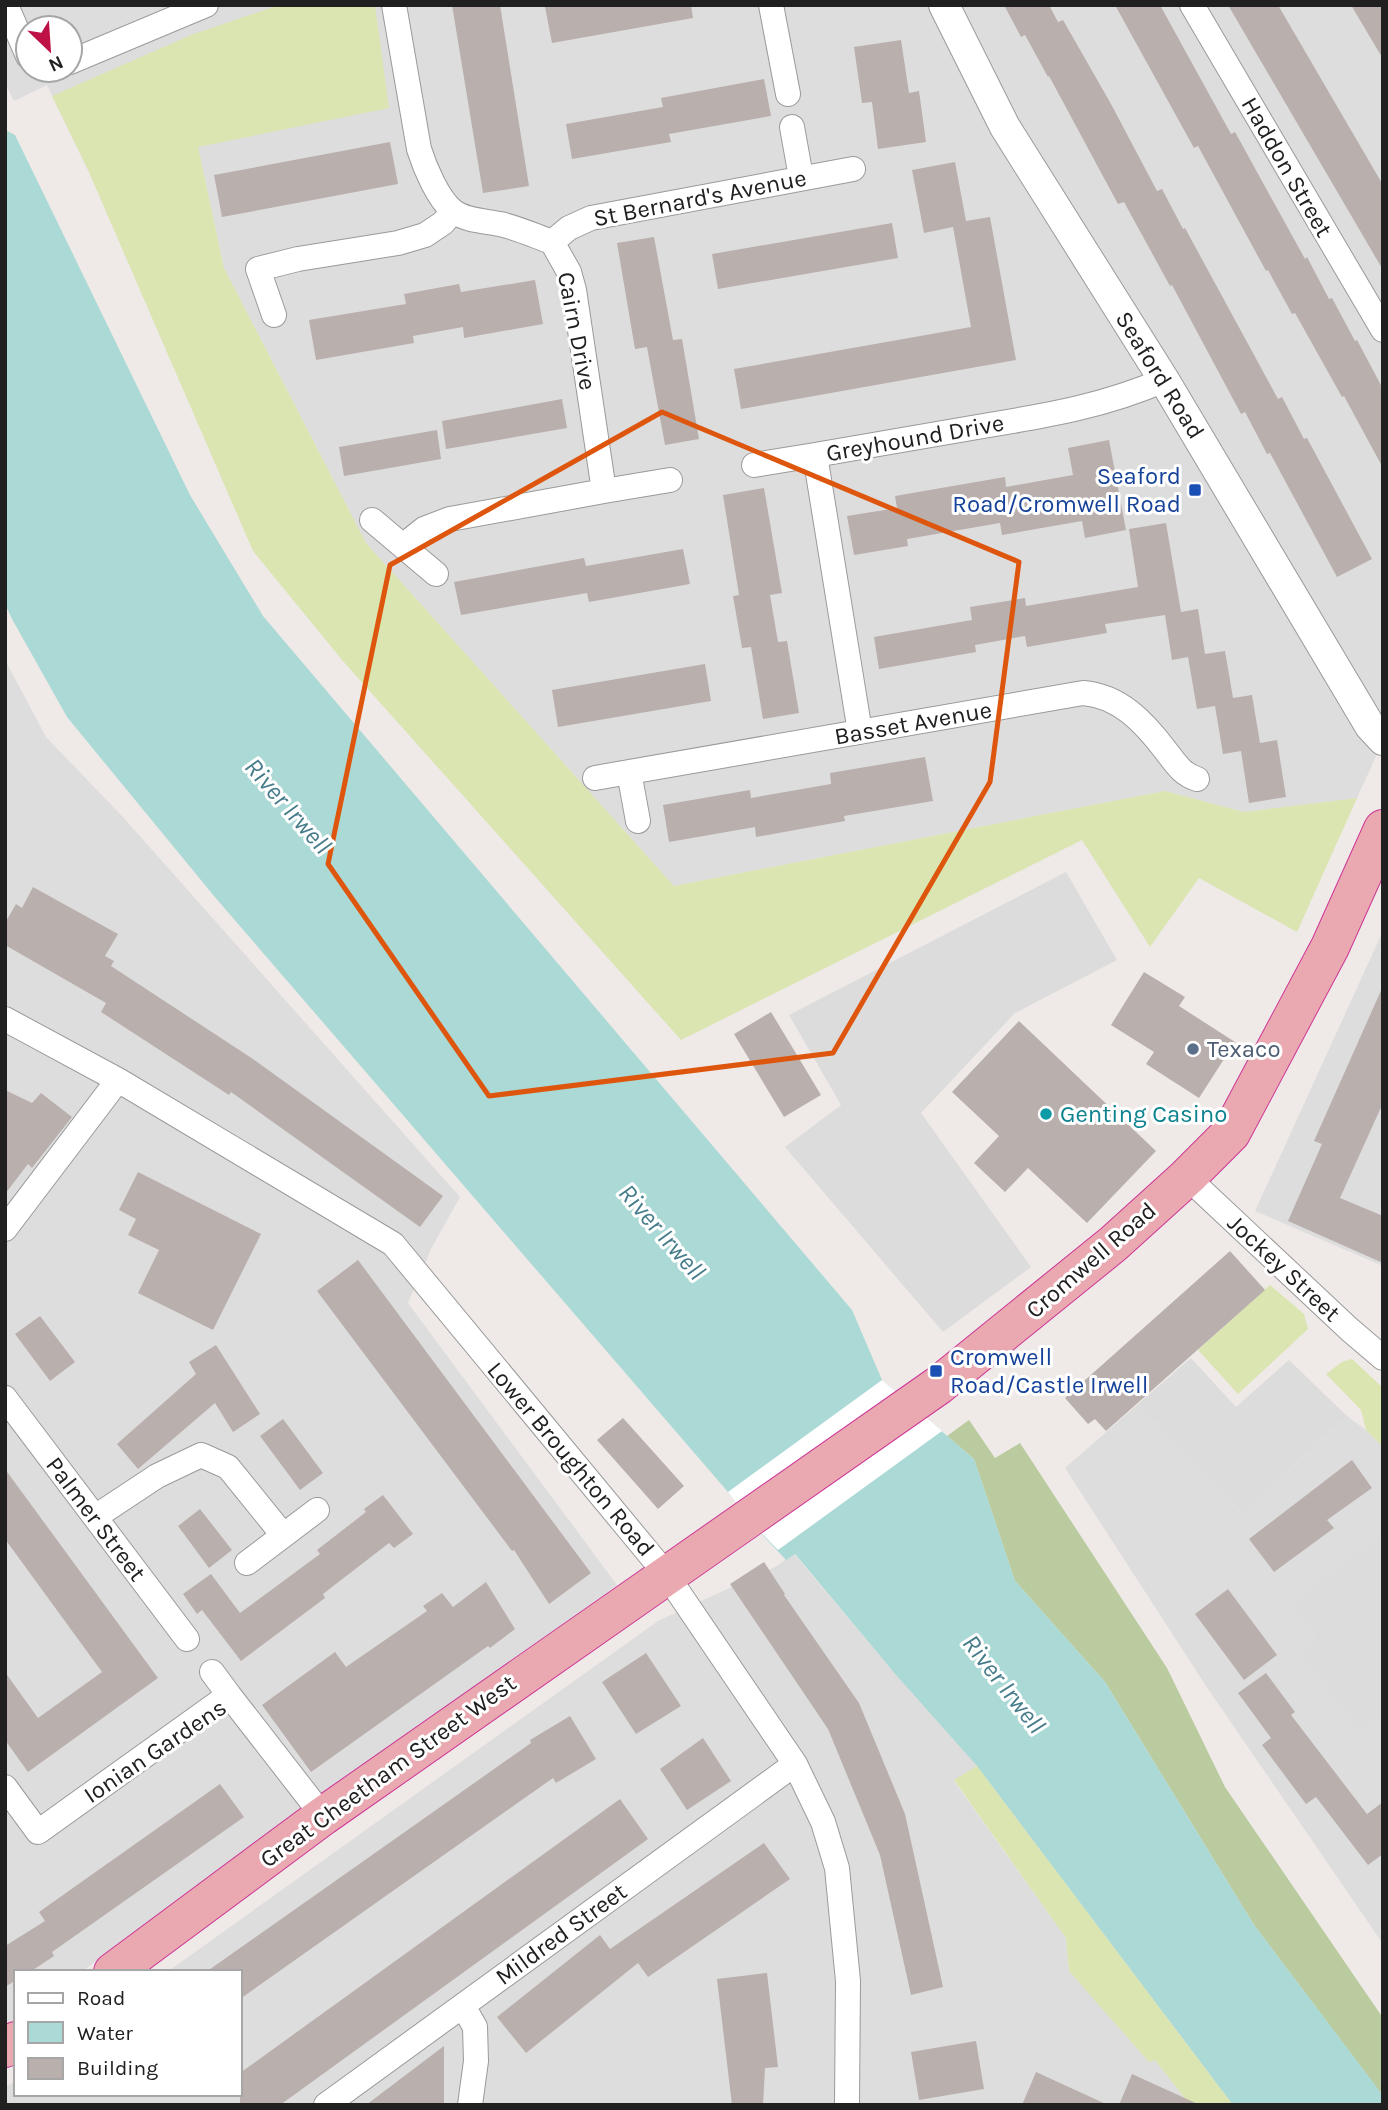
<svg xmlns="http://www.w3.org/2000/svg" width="1388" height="2110" viewBox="0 0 1388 2110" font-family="Karla,sans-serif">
	<rect width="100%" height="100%" fill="#efeae7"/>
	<path fill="#dedddd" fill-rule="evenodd" d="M 5,5 L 1383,5 L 1383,741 L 1357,798 L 1244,812 L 1165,791 L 674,886 L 366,543 L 224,268 L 198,148 L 88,170 L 47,85 L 14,101 L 5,83 ZM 28,28 L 70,28 L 70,70 L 28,70 Z
		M 5,660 L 46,737 L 122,816 L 460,1197 L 431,1249 L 408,1303 L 617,1585 L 81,1972 L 16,1972 L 16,2019 L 5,2026 Z
		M 1383,931 L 1383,1266 L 1255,1211 Z
		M 1138,1404 L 1242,1514 L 1347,1416 L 1366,1430 L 1383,1447 L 1383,1944 L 1206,1686 L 1065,1468 Z
		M 794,1554 L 896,1675 L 977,1766 L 954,1781 L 1066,1938 L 1069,1971 L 1155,2060 L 1190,2105 L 5,2105 L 5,2088 L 16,2080 L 16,2094 L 240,2094 L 240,1972 L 167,1972 L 658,1621 L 775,1567 Z"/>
	<path fill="#dae5b1" d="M 375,5 L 389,108 L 198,147 L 224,268 L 366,543 L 674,886 L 1165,791 L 1244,812 L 1357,798 L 1297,932 L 1199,878 L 1150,947 L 1082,840 L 681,1040 L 342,660 L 253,551 L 88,170 L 52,96 L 191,35 L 276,6 Z
		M 1270,1285 L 1304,1314 L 1308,1329 L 1238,1394 L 1198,1350 Z
		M 1352,1359 L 1383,1388 L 1383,1447 L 1366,1430 L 1361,1410 L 1326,1374 L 1342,1362 Z
		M 977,1766 L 1233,2105 L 1190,2105 L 1155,2060 L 1149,2062 L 1069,1971 L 1066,1938 L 954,1780 Z"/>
	<path fill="#b9cb9f" d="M 969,1420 L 995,1458 L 1020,1443 L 1167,1668 L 1225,1787 L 1383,2018 L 1383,2096 L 1254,1925 L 1105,1682 L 1015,1581 L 974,1459 L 947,1436 Z"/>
	<path fill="#dcdcdc" d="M 1066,872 L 1117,960 L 1015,1013 L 921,1113 L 1031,1267 L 943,1332 L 785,1147 L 841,1105 L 789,1015 Z
		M 1191,1358 L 1236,1407 L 1289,1360 L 1347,1416 L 1242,1514 L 1138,1404 Z
		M 1383,1535 L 1383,1725 L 1376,1716 L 1359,1729 L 1300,1651 L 1318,1638 L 1292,1603 Z"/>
	<path fill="#abd9d6" d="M 5,130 L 15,135 L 190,495 L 263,616 L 852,1310 L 882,1380 L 974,1459 L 1015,1581 L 1105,1682 L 1254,1925 L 1378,2089 L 1383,2096 L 1383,2105 L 1233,2105 L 977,1766 L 896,1675 L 795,1554 L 786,1560 L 747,1518 L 728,1492 L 214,896 L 67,717 L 12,619 L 5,604 Z"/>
	<path fill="#fff" d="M 882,1380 L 942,1431 L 778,1550 L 747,1518 L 728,1492 Z"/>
	<path fill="#b9afad" d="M 452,5 L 500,5 L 529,186 L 483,193 Z
		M 558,5 L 691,5 L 693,18 L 552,43 L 545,7 Z
		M 1004,5 L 1049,5 L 1058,22 L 1063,20 L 1111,104 L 1157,191 L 1162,189 L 1183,229 L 1185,228 L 1278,399 L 1282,397 L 1304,439 L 1307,438 L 1372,559 L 1337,577 L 1270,453 L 1267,454 L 1245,412 L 1241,414 L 1172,285 L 1170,286 L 1124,202 L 1118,204 L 1049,76 L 1048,77 L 1025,35 L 1021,37 Z
		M 1115,5 L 1160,5 L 1231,134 L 1235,132 L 1305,259 L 1307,257 L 1329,299 L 1332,298 L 1355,341 L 1357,340 L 1383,389 L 1383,468 L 1344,396 L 1342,397 L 1295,313 L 1292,314 L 1268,270 L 1266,271 L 1198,146 L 1194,148 Z
		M 1228,5 L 1278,5 L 1383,185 L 1383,270 Z
		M 1351,5 L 1383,5 L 1383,59 Z
		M 901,40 L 909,93 L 919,91 L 926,142 L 878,149 L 872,102 L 862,103 L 854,47 Z
		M 764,79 L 771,116 L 669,134 L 671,142 L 572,159 L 566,124 L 663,107 L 661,98 Z
		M 390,142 L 398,184 L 222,217 L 214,175 Z
		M 955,162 L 966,221 L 990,217 L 1016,360 L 741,409 L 734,369 L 971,327 L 953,227 L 924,233 L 912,170 Z
		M 892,223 L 898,258 L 718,289 L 712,254 Z
		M 654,237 L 673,340 L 682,339 L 699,439 L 665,445 L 647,347 L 635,349 L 617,243 Z
		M 535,280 L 543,324 L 464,338 L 463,327 L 413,336 L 414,343 L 316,360 L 309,320 L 406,304 L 404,294 L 459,284 L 461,292 Z
		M 562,399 L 567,428 L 446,449 L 442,421 Z
		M 437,430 L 441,459 L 344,476 L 339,447 Z
		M 1109,440 L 1126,530 L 1085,538 L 1082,521 L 1002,535 L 1000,523 L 907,539 L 908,546 L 854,555 L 847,516 L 897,508 L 895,496 L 1005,477 L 1006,487 L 1073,475 L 1068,448 Z
		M 764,488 L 782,593 L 770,595 L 778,642 L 787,641 L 799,713 L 763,719 L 751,647 L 742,648 L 733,596 L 739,595 L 723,495 Z
		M 1166,523 L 1181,612 L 1198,609 L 1205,654 L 1225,651 L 1233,698 L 1252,695 L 1260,743 L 1277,740 L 1286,797 L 1249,803 L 1241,751 L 1223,754 L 1215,706 L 1197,709 L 1188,657 L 1172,660 L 1165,615 L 1105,624 L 1107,633 L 1027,647 L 1025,636 L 975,645 L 976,652 L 879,669 L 874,637 L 972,620 L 970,607 L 1025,598 L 1026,606 L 1138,587 L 1129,529 Z
		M 683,549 L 690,584 L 589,602 L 587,593 L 461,615 L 454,582 L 584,558 L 586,566 Z
		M 705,664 L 711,701 L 558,727 L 552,690 Z
		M 925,757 L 933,801 L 844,816 L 845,821 L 756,837 L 755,827 L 669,842 L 663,805 L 750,790 L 751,798 L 831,784 L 830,773 Z
		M 33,887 L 118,934 L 105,956 L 114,961 L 111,966 L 253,1059 L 443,1196 L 420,1227 L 231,1092 L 229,1095 L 101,1012 L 106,1003 L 5,945 L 5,923 L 16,904 L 22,908 Z
		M 1144,972 L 1185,997 L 1179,1006 L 1235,1042 L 1199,1098 L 1146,1064 L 1154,1052 L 1111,1025 Z
		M 1383,986 L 1383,1103 L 1340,1198 L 1383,1216 L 1383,1263 L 1288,1221 L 1322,1144 L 1314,1141 Z
		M 771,1012 L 821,1095 L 784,1117 L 734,1034 Z
		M 1019,1021 L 1156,1151 L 1087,1223 L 1028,1168 L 1005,1192 L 974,1163 L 999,1136 L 952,1092 Z
		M 5,1090 L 32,1103 L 41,1093 L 72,1117 L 32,1168 L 28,1164 L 5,1194 Z
		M 138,1172 L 261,1234 L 213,1330 L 138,1293 L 159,1250 L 128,1235 L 136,1219 L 119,1210 Z
		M 1230,1251 L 1265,1290 L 1106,1431 L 1095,1419 L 1088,1424 L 1065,1398 Z
		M 358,1260 L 591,1573 L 549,1604 L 514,1550 L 512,1551 L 317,1291 Z
		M 40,1316 L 75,1362 L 50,1381 L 15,1334 Z
		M 216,1345 L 260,1414 L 233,1432 L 215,1403 L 138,1469 L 117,1444 L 196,1374 L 189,1362 Z
		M 623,1418 L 684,1486 L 658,1509 L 597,1440 Z
		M 283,1419 L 323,1473 L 300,1490 L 260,1436 Z
		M 1352,1460 L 1372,1488 L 1327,1520 L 1334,1528 L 1274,1572 L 1249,1539 Z
		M 5,1469 L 158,1678 L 28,1772 L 5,1740 L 5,1672 L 38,1718 L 102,1672 L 5,1539 Z
		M 383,1495 L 413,1534 L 394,1548 L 389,1543 L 323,1594 L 325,1598 L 241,1661 L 202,1610 L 197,1614 L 183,1594 L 211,1574 L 240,1613 L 320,1554 L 317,1550 L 366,1512 L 364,1509 Z
		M 200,1509 L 232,1550 L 209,1568 L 178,1526 Z
		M 764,1562 L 785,1594 L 784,1595 L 859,1703 L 905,1814 L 943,1987 L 911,1995 L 880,1855 L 828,1729 L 730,1584 Z
		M 486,1582 L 515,1629 L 490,1648 L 488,1646 L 311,1772 L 262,1705 L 335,1652 L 346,1667 L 427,1611 L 423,1606 L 442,1593 L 453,1607 Z
		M 1228,1589 L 1277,1655 L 1244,1680 L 1195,1614 Z
		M 646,1653 L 681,1706 L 636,1734 L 602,1682 Z
		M 1266,1673 L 1295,1712 L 1291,1715 L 1367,1814 L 1383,1802 L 1383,1854 L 1368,1865 L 1316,1797 L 1306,1804 L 1262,1745 L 1271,1738 L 1238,1693 Z
		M 570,1716 L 596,1759 L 556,1783 L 553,1778 L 240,1999 L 240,1972 L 206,1972 L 531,1743 L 530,1740 Z
		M 703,1738 L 731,1781 L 687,1810 L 660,1769 Z
		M 220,1784 L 244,1817 L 52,1952 L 54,1956 L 30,1972 L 16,1972 L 16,1980 L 5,1987 L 5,1946 L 45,1921 L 39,1912 Z
		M 620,1799 L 648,1839 L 280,2105 L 240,2105 L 240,2073 Z
		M 764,1843 L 790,1879 L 648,1977 L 638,1963 L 526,2053 L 497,2017 L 600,1935 L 610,1949 Z
		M 767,1973 L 778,2067 L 765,2068 L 763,2105 L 732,2105 L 717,1979 Z
		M 976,2041 L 984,2089 L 919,2100 L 911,2052 Z
		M 444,2046 L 444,2105 L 366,2105 Z
		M 1036,2072 L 1108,2105 L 1022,2105 Z
		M 1132,2074 L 1200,2105 L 1119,2105 Z"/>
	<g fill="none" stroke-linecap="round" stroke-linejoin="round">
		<g stroke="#9a9a9a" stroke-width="26">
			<path id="minor" d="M 6,5 L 28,56
				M 394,5 L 419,149 C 425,168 438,199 453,211 C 466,221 486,221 500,224 C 518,228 535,236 552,242 L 569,272 L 574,290 L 604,491 L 450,519 L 424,529 L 404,545
				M 771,5 L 788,94
				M 1192,5 L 1383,330
				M 70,62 L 206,5
				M 792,127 L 801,177
				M 552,242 L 569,228 L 591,218 L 853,169
				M 274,315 L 258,269 L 298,259 L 398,243 L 425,235 L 443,223 L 453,211
				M 754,465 L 815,455
				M 604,491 L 670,480
				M 372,520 L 436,574
				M 860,732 L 815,455 C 873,445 931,435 989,425 C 1050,415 1107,405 1164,380
				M 629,772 L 638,821
				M 595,778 L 1083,693 C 1120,696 1144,722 1166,751 C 1176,764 1182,774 1197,779
				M 5,1019 L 118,1080 L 393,1244 L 666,1574 L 795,1764 L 823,1822 L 837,1868 L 848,1981 L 847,2105
				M 1187,1177 L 1349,1329 L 1383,1358
				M 5,1229 L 118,1080
				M 5,1398 L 187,1639
				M 95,1517 L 157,1476 L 201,1455 L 228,1467 L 283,1535
				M 247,1563 L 317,1510
				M 212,1672 L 229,1695
				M 5,1787 L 38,1832 L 229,1695 L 323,1816
				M 463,2006 L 475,2027 L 476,2061 L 470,2105
				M 326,2105 L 795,1764"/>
		</g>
		<g stroke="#9a9a9a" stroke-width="32">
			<path id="tertiary" d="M 944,5 L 1005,127 L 1164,380 L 1370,726 L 1383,740"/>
		</g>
		<g stroke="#cc3597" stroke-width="40">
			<path id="trunk" d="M 113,1972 L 323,1816 L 939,1385 L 1113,1244 L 1187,1177 L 1231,1133 L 1330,947 L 1383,829
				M 5,2048 L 16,2041"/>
		</g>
		<use href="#minor" stroke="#fff" stroke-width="24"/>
		<use href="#tertiary" stroke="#fff" stroke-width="30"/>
		<use href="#trunk" stroke="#eaa9b0" stroke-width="38"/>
	</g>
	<path fill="none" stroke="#de560d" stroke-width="5" stroke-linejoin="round" d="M 662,412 L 1019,562 L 990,782 L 833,1053 L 489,1096 L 328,864 L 390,565 Z"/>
	<g fill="#1a4fb4" stroke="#fff" stroke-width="2.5">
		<rect x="1188" y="483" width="14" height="14" rx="3.5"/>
		<rect x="929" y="1364" width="14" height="14" rx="3.5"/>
	</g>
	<circle fill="#5c6f8a" stroke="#fff" stroke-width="2.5" cx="1193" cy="1049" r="7"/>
	<circle fill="#0f9aa8" stroke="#fff" stroke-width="2.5" cx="1046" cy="1114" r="7"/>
	<g text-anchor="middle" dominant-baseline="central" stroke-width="6" stroke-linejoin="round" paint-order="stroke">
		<g font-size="24" fill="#202020" stroke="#fff">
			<text transform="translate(1287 167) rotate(60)">Haddon Street</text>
			<text transform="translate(700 198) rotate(-11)">St Bernard's Avenue</text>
			<text transform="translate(577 331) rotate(79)">Cairn Drive</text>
			<text transform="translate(1160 375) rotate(58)">Seaford Road</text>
			<text transform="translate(915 438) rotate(-10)">Greyhound Drive</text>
			<text transform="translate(913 723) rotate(-10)">Basset Avenue</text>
			<text transform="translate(1091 1260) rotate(-41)">Cromwell Road</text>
			<text transform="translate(1284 1268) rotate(43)">Jockey Street</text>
			<text transform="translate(571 1459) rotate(50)">Lower Broughton Road</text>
			<text transform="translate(96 1519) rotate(53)">Palmer Street</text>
			<text transform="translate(155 1751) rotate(-34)">Ionian Gardens</text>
			<text transform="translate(388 1771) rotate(-36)">Great Cheetham Street West</text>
			<text transform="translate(561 1934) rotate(-36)">Mildred Street</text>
		</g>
		<g font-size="24" fill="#164399" stroke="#fff" text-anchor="end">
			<text x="1181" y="476">Seaford<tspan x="1181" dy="28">Road/Cromwell Road</tspan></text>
			<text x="950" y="1357" text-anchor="start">Cromwell<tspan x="950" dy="28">Road/Castle Irwell</tspan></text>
		</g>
		<g font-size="24" fill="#4e5e75" stroke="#fff" text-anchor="start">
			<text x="1207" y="1049">Texaco</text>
		</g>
		<g font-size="24" fill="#0d838f" stroke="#fff" text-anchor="start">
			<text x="1060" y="1114">Genting Casino</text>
		</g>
		<g font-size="26" font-style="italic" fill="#477c8a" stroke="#fff">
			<text transform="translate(288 806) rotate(49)">River Irwell</text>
			<text transform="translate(662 1232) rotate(49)">River Irwell</text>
			<text transform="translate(1004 1684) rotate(52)">River Irwell</text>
		</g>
	</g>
	<rect width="1388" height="2110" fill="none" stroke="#202020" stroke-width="14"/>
	<rect x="14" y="1970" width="228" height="126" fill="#ffffff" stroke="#a6a6a6" stroke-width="2"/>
	<rect x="28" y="1993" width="35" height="10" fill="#ffffff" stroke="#a6a6a6" stroke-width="2"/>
	<text x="77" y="2005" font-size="21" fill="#202020">Road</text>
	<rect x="28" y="2022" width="35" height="21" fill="#abd9d6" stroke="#a6a6a6" stroke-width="2"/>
	<text x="77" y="2040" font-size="21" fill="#202020">Water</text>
	<rect x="28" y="2058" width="35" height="21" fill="#b9afad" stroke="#a6a6a6" stroke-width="2"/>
	<text x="77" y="2075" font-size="21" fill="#202020">Building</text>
	<g transform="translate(49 49) rotate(155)"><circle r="33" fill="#ffffff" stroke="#a6a6a6" stroke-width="2"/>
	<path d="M0-5L12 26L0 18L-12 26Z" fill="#be1145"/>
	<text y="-10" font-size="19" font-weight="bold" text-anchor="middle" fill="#202020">N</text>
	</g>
</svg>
